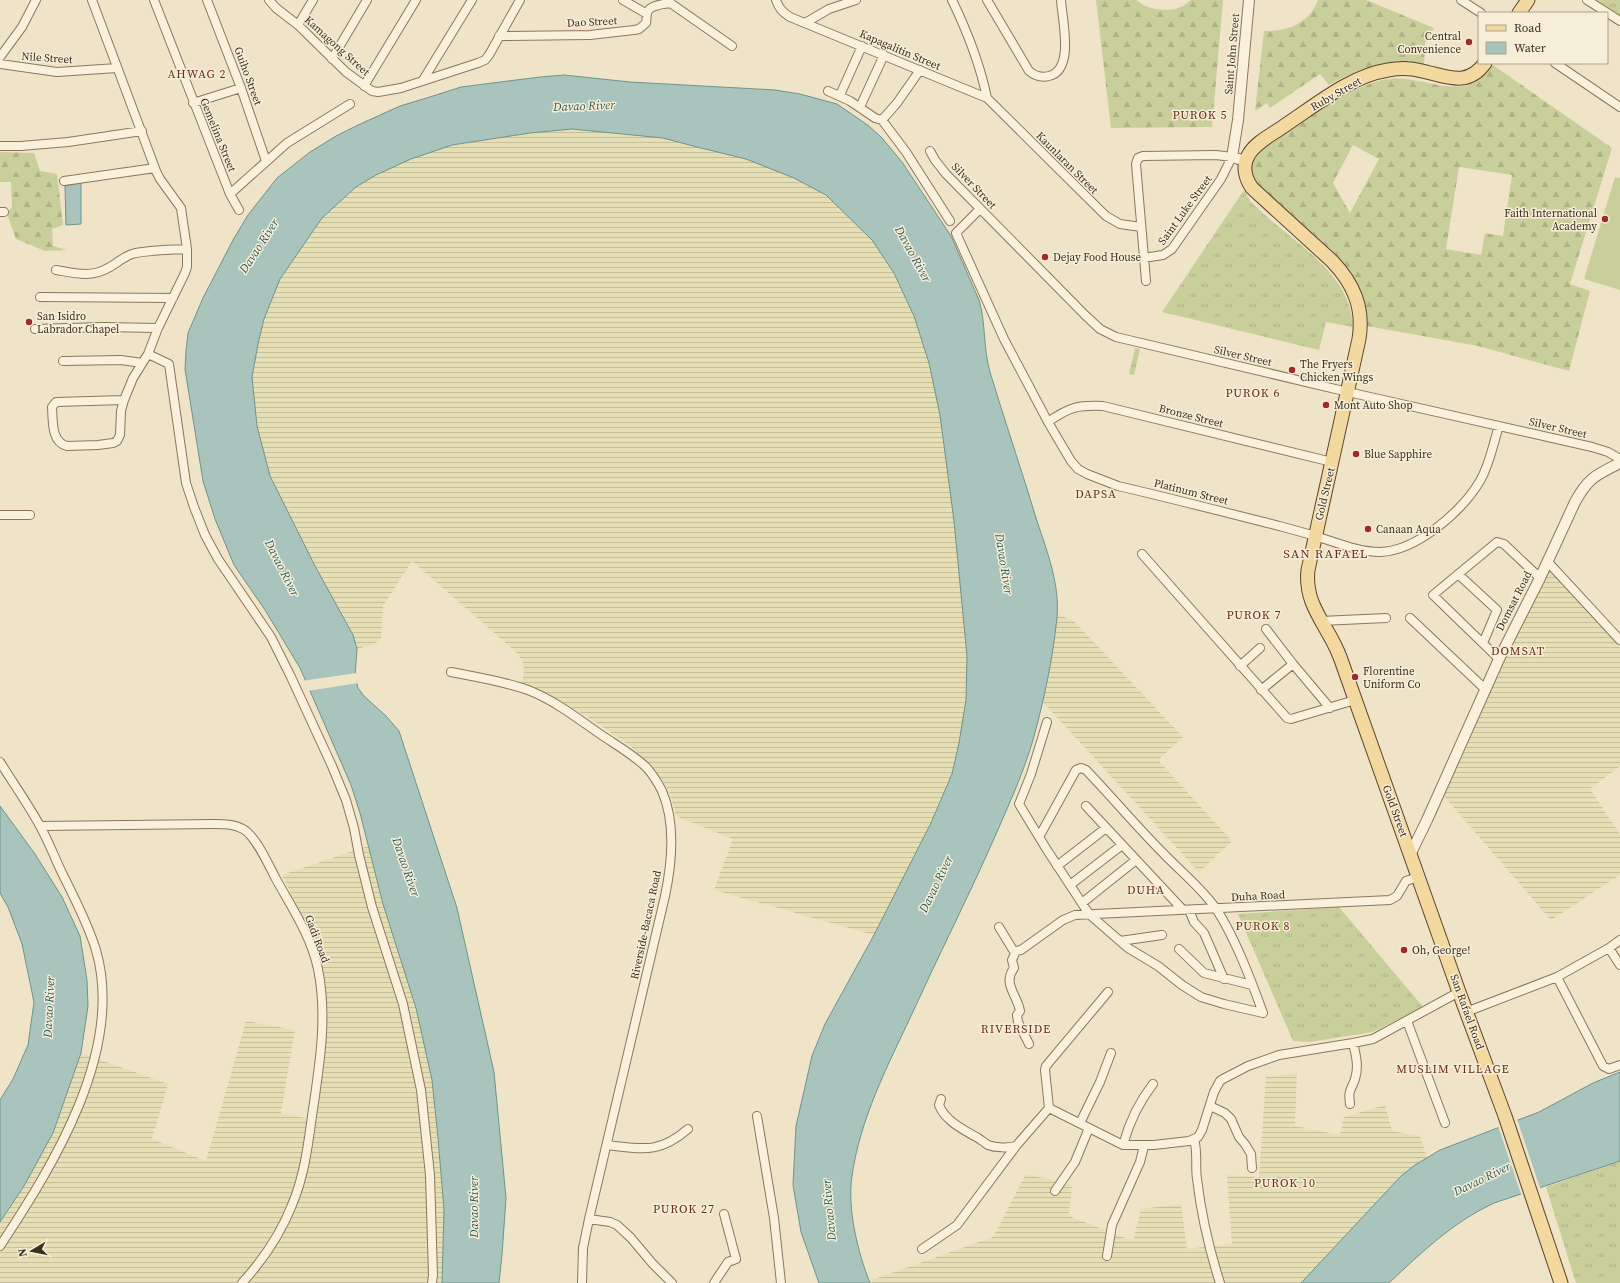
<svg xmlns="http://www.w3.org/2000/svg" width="1620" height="1283" viewBox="0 0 1620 1283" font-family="'Source Serif 4',serif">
	<defs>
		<pattern id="farmland-rules" width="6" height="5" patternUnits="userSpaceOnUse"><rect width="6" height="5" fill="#e6deb5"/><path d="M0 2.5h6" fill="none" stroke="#c6bf9b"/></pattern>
		<pattern id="grass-tufts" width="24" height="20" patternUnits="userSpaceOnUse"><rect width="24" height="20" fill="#c9cf9b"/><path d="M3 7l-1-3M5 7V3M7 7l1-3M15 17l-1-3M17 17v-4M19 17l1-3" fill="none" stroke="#aeb285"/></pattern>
		<pattern id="forest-firs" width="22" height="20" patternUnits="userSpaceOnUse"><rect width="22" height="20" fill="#c9cf9b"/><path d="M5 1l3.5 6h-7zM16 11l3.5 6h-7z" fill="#aeb285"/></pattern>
	</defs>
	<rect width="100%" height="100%" fill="#f0e4c8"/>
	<path fill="url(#farmland-rules)" d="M 572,129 L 663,138 L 697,147 L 746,159 L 794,178 L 826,195 L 872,240 L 894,273 L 914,316 L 929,363 L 940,415 L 954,521 L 967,656 L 966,700 L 959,743 L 952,774 L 931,823 L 874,935 L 714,890 L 733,839 L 676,816 L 672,801 L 667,788 L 655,769 L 629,745 L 591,719 L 550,695 L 522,684 L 524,671 L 522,660 L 517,653 L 412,561 L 383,606 L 381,639 L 374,644 L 357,649 L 353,635 L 315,566 L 270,476 L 257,426 L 252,377 L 258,344 L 264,319 L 280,279 L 322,218 L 356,187 L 376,175 L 411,159 L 452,145 L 530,133 Z
		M 1550,571 L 1620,647 L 1620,766 L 1590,789 L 1620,834 L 1620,875 L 1551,920 L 1442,794 L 1521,615 Z
		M 1057,614 L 1074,621 L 1183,737 L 1158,760 L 1232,841 L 1199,872 L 1042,701 L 1053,644 Z
		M 368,846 L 383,904 L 416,1008 L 432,1080 L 444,1210 L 442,1283 L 0,1283 L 0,1222 L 24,1186 L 53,1133 L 81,1053 L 168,1084 L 152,1139 L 206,1161 L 246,1021 L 295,1030 L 281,1113 L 314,1120 L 325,1047 L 317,953 L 305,922 L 282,875 Z
		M 1297,1073 L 1295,1126 L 1340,1135 L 1344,1117 L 1385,1105 L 1392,1131 L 1420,1136 L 1427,1157 L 1401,1176 L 1301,1283 L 870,1283 L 869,1281 L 993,1237 L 1026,1174 L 1072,1185 L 1069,1216 L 1133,1241 L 1141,1209 L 1181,1204 L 1187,1249 L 1232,1244 L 1227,1175 L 1259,1177 L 1266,1077 Z"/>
	<path fill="url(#grass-tufts)" d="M 1596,0 L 1620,0 L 1620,16 Z
		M 1244,190 L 1251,202 C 1266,217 1283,230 1300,244 C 1327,267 1351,290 1353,327 L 1326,322 L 1319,350 L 1162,312 Z
		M 1135,348 L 1140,349 L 1134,375 L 1129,374 Z
		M 1339,907 L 1423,1007 L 1373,1032 L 1310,1042 L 1293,1041 L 1238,914 Z
		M 1620,1161 L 1620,1283 L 1576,1283 L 1546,1187 Z"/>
	<path fill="url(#forest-firs)" fill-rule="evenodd" d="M 1096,0 L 1136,0 L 1145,6 L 1155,9 L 1166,10 L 1175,9 L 1183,6 L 1191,0 L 1223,0 L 1212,127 L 1111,128 Z
		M 1318,0 L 1366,0 L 1434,28 L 1425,43 L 1424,67 C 1411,66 1398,64 1386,64 C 1366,65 1346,76 1329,85 L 1320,74 L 1270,108 L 1267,103 L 1255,111 L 1264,31 C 1287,32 1310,23 1318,0 Z
		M 1490,63 L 1612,148 L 1570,284 L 1590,291 L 1569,371 L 1478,346 L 1367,326 L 1365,308 L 1255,182 C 1252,175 1250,168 1253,161 C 1259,146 1335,99 1352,91 C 1364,86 1377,80 1390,79 C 1414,76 1447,92 1469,85 C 1479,82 1484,72 1490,63 ZM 1353,145 L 1379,159 L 1350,213 L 1333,183 ZM 1459,167 L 1512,175 L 1503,236 L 1485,233 L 1481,255 L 1446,249 Z
		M 0,152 L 34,153 L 40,171 L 57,174 L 63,225 L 52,229 L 53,246 L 67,250 L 45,251 L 16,239 L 7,214 L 12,207 L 11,182 L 0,182 Z"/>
	<path fill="#c9cf9b" d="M 1615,177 L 1620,178 L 1620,290 L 1584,279 Z"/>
	<path fill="#a9c4bc" stroke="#6f938a" d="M 564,75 L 630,82 L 775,90 L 800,94 L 837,104 L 869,126 L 882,138 L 902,162 L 951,236 L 979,300 C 986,323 983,348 990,372 C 1005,422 1022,471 1037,521 C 1047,551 1060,585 1057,617 C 1053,658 1044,700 1033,740 C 1024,771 1010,802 997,832 C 970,894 939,954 911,1016 C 887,1067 860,1119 852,1176 C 847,1209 858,1253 870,1283 L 819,1283 L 801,1232 L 793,1185 L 796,1126 L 812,1056 L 825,1024 L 874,935 L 931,823 L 952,774 L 959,743 L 966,700 L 967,656 L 954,521 L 940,415 L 929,363 L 914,316 L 894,273 L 872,240 L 826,195 L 794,178 L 746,159 L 697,147 L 663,138 L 572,129 L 530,133 L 452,145 L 411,159 L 376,175 L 356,187 L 322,218 L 280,279 L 264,319 L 258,344 L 252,377 L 257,426 L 270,476 L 315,566 L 353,635 L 357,649 L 355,676 L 358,688 L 364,696 L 386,716 L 399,731 L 457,908 L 494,1072 L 506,1198 L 502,1255 L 499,1283 L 442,1283 L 444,1210 L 438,1138 L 432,1080 L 416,1008 L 383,904 L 360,813 L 351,785 L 300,668 L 265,610 L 234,565 L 215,519 L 203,481 L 185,369 L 186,351 L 188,333 L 203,298 L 233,240 L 248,215 L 277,178 L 310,152 L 336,136 L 358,125 L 400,106 L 433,96 L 461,87 L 540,77 Z
		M 81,183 L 81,224 L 66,225 L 65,186 Z
		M 0,806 L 35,854 L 62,897 L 80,936 L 87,980 L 88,1006 L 81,1053 L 53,1133 L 24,1186 L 0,1222 L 0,1100 L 13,1079 L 28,1045 L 34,1002 L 22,944 L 8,907 L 0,893 Z
		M 1620,1072 L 1620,1161 L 1494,1203 C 1453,1222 1422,1252 1389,1283 L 1301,1283 L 1401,1176 L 1415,1165 L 1440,1150 L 1539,1112 L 1593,1083 Z"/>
	<path fill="#f0e4c8" d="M 357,673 L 359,683 L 307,691 L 302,681 Z
		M 1517,1119 L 1541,1191 L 1522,1197 L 1498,1126 Z"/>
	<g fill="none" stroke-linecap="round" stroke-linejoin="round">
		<g stroke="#8d765c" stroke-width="10">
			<path id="minor" d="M 92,0 L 156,171 L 160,179 L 181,208 L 187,249 L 187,267 L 185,273 L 158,328 L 148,354 L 133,378 L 124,400 L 121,411 L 120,435 L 117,441 L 113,443 L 98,445 L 67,446 C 51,442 53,421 52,407 L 56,402 L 124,400
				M 154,0 L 230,194 L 239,210
				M 207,0 L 241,88 L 266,161
				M 269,0 L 276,8 L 298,25 L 346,72 L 372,91 L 378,92 L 401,88 L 478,63 L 485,60 L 489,55 L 520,0
				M 623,0 L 647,14
				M 666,0 L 732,46
				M 776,0 C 779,8 782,12 790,17 L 987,98 L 1106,216 L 1120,224 L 1141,227
				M 952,0 C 967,31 980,64 987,98
				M 987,0 L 1029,71 C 1035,76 1041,78 1049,76 C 1075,70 1062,19 1061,0
				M 1461,0 L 1481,13
				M 1587,0 L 1620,21
				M 805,23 L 829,9 L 856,0
				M 298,25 L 313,0
				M 499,36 L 590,35 L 634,30 L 639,29 L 646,23 C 647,20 646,16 647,13 C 649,5 663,4 671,3
				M 0,57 L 22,27 L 36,0
				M 332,59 L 367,0
				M 1555,63 L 1620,107
				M 0,64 L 57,72 L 117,68
				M 423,80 L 472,0
				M 364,86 L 416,0
				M 828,91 L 850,101 L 875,118 L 882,120 L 906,152 L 950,221
				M 840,95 L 862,46
				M 193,103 L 241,88
				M 860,107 L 884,55
				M 882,120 L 897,103 L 920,70
				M 0,146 L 21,146 L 68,142 L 142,131
				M 930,151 L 935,160 L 946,174 L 1085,315 L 1100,329 L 1116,337 L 1348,392 L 1592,447 L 1608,452 L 1620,459
				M 64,181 L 155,168
				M 230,194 L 287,143 L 350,104
				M 980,209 L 956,233 L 1004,339 L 1048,422 L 1071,461 L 1078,469 L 1087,474 L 1118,486 C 1174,499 1228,513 1283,527 C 1294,530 1305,533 1315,536 C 1336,542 1357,552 1380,552 C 1417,551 1462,511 1480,481 C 1490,464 1493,444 1499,426
				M 0,212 L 4,212
				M 1143,258 L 1163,255 L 1172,249 L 1221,179 L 1232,157 L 1216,155 L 1143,156 L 1138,158 L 1136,164 L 1146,281
				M 56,270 C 74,273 91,278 108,268 C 116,264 123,257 132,254 C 147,250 171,250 187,249
				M 40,297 L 173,298
				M 35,329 L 103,327 L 158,328
				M 148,354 L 169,364 L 186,483 L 194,507 L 205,535 L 218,559 L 271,637 L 291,677 L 332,766 L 346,800 L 354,828 L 359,855 L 372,907 L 403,1004 L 421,1090 L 430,1175 L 433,1275 L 432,1283
				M 63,361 L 121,360 L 142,363
				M 1048,422 C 1069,407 1078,405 1103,406 L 1332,462
				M 0,515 L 30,515
				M 1142,554 L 1287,718 L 1291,719 L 1355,700
				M 1547,561 L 1620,640
				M 1458,574 L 1497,610 L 1483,643
				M 1410,618 L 1485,689
				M 1321,621 L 1386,618
				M 1266,629 L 1293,664 L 1330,708
				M 1499,659 L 1433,595 L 1497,542 L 1504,544 L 1540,578
				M 1240,666 L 1260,648
				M 451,672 C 476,677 503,681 528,690 C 554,700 577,718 600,734 C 616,745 634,755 647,768 C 653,775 658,783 662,791 C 676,823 672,863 665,896 L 589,1219 L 583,1248 L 582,1283
				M 1261,690 L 1293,664
				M 1047,722 L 1031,774 L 1019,804 L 1047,850 L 1089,914 L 1128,948 L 1158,966 L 1182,985 L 1201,997 L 1224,1004 L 1263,1013
				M 0,762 C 13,783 28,804 40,826 C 49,842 55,859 63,875 C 75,899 88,924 96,950 C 125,1050 53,1166 0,1246
				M 1086,806 L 1183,910
				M 40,826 L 214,824 C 224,824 234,824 243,829 C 256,836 269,866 276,879 C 292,908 311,936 318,969 C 328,1018 319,1068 312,1116 C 308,1146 304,1177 292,1205 C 281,1233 262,1261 242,1283
				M 1039,837 L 1076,770 L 1081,768 L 1086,770 C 1112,797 1136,826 1163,853 C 1181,872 1202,888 1217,910 C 1236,940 1251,980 1263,1013
				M 1057,866 L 1106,828
				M 1070,885 L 1122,845
				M 1082,903 L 1136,860
				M 1189,910 L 1194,922 L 1204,933 L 1224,979
				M 999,927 L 1013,950 L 1016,951 L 1021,950 L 1063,920 L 1075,915 L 1390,900 L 1397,896 L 1406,881 L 1418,877
				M 1120,941 L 1162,935
				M 1609,948 L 1620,965
				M 1179,949 L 1204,973 L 1252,985
				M 1016,951 L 1012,960 L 1014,968 C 1002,984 1018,996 1020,1011 L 1017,1015 L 1018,1022 L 1029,1044
				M 1557,977 L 1603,1066 L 1609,1069 L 1620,1065
				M 1466,1012 L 1557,977 L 1609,948 L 1620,940
				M 1407,1021 L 1445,1123
				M 941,1099 L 939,1105 C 945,1121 964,1130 978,1138 C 981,1140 985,1143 988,1145 C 996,1148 1008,1148 1016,1146
				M 1350,1104 C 1348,1089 1351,1091 1355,1079 C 1359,1067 1356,1055 1353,1043
				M 1210,1106 L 1225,1113 L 1231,1119 L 1239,1137 L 1245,1144 L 1251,1154 L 1252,1168
				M 1049,1108 L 1045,1070 L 1046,1066 L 1108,992
				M 757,1116 L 774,1218 L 781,1283
				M 1080,1123 L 1100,1082 L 1111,1053
				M 1194,1139 C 1198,1152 1195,1166 1197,1179 C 1201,1212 1210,1252 1220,1283
				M 607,1145 C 643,1149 659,1154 688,1129
				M 1123,1145 C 1129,1123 1139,1102 1153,1084
				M 1055,1191 L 1075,1162 L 1089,1128
				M 589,1219 L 610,1222 L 617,1225 L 631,1238 L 652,1263 L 672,1283
				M 922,1249 L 957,1225 L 1016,1146 L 1049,1108 L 1123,1145 L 1154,1145 L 1189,1141 L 1198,1137 L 1202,1130 L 1214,1092 L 1220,1081 L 1223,1079 L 1248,1066 L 1279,1055 L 1353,1043 L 1373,1039 L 1459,992
				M 1107,1256 L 1112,1225 L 1140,1162 L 1144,1146
				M 714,1283 L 728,1262 L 736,1259 L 724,1214"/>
		</g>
		<g stroke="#8d765c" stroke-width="12">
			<path id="tertiary" d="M 1246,161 L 1232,157 L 1238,120 L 1249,0
				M 1410,855 L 1427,820 L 1499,659 L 1540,578 L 1575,502 C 1588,478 1596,475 1620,463"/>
		</g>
		<g stroke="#5b4430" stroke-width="15">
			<path id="primary" d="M 1519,13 L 1528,0
				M 1485,63 C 1467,88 1446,76 1422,71 C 1411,68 1399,68 1388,70 C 1350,76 1316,105 1284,126 C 1273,134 1256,142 1249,154 C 1242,165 1245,178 1252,188 L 1332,261 C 1354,284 1364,308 1359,339 L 1308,570 C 1304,606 1328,625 1340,657 L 1459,992 L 1505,1116 L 1561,1283"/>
		</g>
		<use href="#minor" stroke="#faf1dc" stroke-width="8"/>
		<use href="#tertiary" stroke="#faf1dc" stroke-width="10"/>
		<use href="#primary" stroke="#f3d9a0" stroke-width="13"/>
	</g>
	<g fill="#9e2a2b" stroke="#f7eed8" stroke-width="1.5">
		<circle cx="1469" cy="42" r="4"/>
		<circle cx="1605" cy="219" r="4"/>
		<circle cx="1045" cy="257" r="4"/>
		<circle cx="29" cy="322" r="4"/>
		<circle cx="1292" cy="370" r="4"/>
		<circle cx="1326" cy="405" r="4"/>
		<circle cx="1356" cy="454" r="4"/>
		<circle cx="1368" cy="529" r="4"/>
		<circle cx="1355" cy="677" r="4"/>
		<circle cx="1404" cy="950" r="4"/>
	</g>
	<g text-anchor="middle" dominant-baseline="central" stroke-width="3" stroke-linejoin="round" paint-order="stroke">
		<g font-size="11" fill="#3d2e20" stroke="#f7eed8">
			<text transform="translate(592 22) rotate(-3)">Dao Street</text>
			<text transform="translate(337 46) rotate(42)">Kamagong Street</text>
			<text transform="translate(900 50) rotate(23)">Kapagalitin Street</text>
			<text transform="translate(1232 54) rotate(-85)">Saint John Street</text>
			<text transform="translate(47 58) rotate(4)">Nile Street</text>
			<text transform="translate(248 76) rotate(70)">Guiho Street</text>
			<text transform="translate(1336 94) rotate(-30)">Ruby Street</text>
			<text transform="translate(218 135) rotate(68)">Gemelina Street</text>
			<text transform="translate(1067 163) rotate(45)">Kaunlaran Street</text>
			<text transform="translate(974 186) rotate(46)">Silver Street</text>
			<text transform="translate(1185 210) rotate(-54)">Saint Luke Street</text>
			<text transform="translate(1243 356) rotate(13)">Silver Street</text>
			<text transform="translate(1191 416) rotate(14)">Bronze Street</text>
			<text transform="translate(1558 428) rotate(13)">Silver Street</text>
			<text transform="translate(1191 492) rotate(14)">Platinum Street</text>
			<text transform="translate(1325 494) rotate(-77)">Gold Street</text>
			<text transform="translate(1514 601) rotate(-63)">Domsat Road</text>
			<text transform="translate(1395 811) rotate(70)">Gold Street</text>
			<text transform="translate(1258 896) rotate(-3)">Duha Road</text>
			<text transform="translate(646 925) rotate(-78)">Riverside-Bacaca Road</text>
			<text transform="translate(317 939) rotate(69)">Gadi Road</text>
			<text transform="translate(1467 1012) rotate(70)">San Rafael Road</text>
		</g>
		<g font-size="11" fill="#3d2e20" stroke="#f7eed8" text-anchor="start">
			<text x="1461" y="36" text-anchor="end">Central<tspan x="1461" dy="13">Convenience</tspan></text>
			<text x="1597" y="213" text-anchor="end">Faith International<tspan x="1597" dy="13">Academy</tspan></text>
			<text x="1053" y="257">Dejay Food House</text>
			<text x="37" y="316">San Isidro<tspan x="37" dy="13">Labrador Chapel</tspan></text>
			<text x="1300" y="364">The Fryers<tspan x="1300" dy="13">Chicken Wings</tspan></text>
			<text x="1334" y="405">Mont Auto Shop</text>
			<text x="1364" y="454">Blue Sapphire</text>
			<text x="1376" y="529">Canaan Aqua</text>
			<text x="1363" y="671">Florentine<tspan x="1363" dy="13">Uniform Co</tspan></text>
			<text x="1412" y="950">Oh, George!</text>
		</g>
		<g font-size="12" letter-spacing="1" fill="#6b2e1e" stroke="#f7eed8">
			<text x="197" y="74">AHWAG 2</text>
			<text x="1200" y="115">PUROK 5</text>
			<text x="1253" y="393">PUROK 6</text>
			<text x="1096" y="494">DAPSA</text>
			<text x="1254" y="615">PUROK 7</text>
			<text x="1518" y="651">DOMSAT</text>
			<text x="1146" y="890">DUHA</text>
			<text x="1263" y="926">PUROK 8</text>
			<text x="1016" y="1029">RIVERSIDE</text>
			<text x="1453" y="1069">MUSLIM VILLAGE</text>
			<text x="1285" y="1183">PUROK 10</text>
			<text x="684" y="1209">PUROK 27</text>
		</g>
		<g font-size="12" font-style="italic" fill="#2f5d5a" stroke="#f7eed8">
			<text transform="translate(584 106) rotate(-2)">Davao River</text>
			<text transform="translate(259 246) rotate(-57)">Davao River</text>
			<text transform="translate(913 254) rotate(61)">Davao River</text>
			<text transform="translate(1004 564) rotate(81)">Davao River</text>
			<text transform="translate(282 568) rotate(63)">Davao River</text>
			<text transform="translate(406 867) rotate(71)">Davao River</text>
			<text transform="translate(936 884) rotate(-64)">Davao River</text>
			<text transform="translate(49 1007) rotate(-87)">Davao River</text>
			<text transform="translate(1482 1179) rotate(-26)">Davao River</text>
			<text transform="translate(474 1207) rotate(-90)">Davao River</text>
			<text transform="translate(829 1210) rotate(-95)">Davao River</text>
		</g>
		<g font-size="13" letter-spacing="1" fill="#6b2e1e" stroke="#f7eed8">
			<text x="1326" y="553">SAN RAFAEL</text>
		</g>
	</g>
	<rect x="1478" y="12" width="130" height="52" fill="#f7eed8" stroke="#ada18e"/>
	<rect x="1486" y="25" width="20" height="6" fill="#f3d9a0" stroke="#ada18e"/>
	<text x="1514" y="32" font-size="12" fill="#3d2e20">Road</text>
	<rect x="1486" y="42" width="20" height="12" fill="#a9c4bc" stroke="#ada18e"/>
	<text x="1514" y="52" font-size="12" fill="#3d2e20">Water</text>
	<g transform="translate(32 1251) rotate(260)" stroke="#f7eed8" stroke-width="3" paint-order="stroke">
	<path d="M0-3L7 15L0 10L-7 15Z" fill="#3d2e20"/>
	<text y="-6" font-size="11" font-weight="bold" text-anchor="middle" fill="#3d2e20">N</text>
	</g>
</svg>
